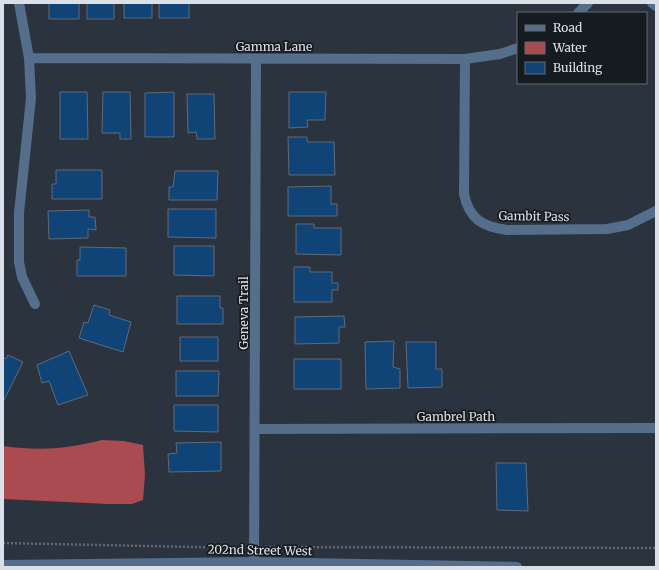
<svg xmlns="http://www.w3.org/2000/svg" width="659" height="570" viewBox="0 0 659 570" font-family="Merriweather,serif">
	<rect width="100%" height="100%" fill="#2a333e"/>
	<path fill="#a94b50" d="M 102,440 L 124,441 L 143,445 L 145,475 L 143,500 L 132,504 L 108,504 L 3,499 L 3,446 C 39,451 67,449 102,440 Z"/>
	<path fill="#114476" stroke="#606b77" d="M 49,3 L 79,3 L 79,19 L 49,19 Z
		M 87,3 L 114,3 L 114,19 L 87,19 Z
		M 124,3 L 152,3 L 152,18 L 124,18 Z
		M 159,3 L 189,3 L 189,18 L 159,18 Z
		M 60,92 L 87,92 L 88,139 L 60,139 Z
		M 103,92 L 130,92 L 131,139 L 120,139 L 120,133 L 102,133 Z
		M 174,92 L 174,137 L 145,137 L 145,93 Z
		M 289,92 L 326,92 L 325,120 L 307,120 L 308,127 L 289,128 Z
		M 187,94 L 214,94 L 215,139 L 197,139 L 196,132 L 188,133 Z
		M 288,137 L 307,137 L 307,142 L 334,142 L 335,175 L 289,175 Z
		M 56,170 L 102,170 L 102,199 L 52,199 L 52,184 L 56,184 Z
		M 175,171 L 218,171 L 217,200 L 169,200 L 169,187 L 173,187 Z
		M 331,186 L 331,204 L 337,204 L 337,216 L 288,216 L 288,187 Z
		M 168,209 L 216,209 L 216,238 L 168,237 Z
		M 89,210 L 89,217 L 95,217 L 96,230 L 88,229 L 88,238 L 49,239 L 48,211 Z
		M 296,224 L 314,224 L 314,228 L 341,228 L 341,255 L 296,254 Z
		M 174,246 L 214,246 L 214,276 L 174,275 Z
		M 80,247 L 126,248 L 126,276 L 77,276 L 77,260 L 80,260 Z
		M 294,267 L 310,267 L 310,272 L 332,272 L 332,283 L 338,283 L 338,290 L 332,290 L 332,302 L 294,302 Z
		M 177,296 L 220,296 L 220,308 L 223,308 L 223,324 L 177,324 Z
		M 94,305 L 110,310 L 109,315 L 131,322 L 123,352 L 79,338 L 84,322 L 88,323 Z
		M 344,316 L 345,327 L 339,327 L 339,343 L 295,344 L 295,317 Z
		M 180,337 L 218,337 L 218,361 L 180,361 Z
		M 394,341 L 393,367 L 400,369 L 400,388 L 366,389 L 365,342 Z
		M 406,342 L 436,342 L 436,369 L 442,369 L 442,387 L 408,388 Z
		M 69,351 L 88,395 L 58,405 L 49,381 L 42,383 L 37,365 Z
		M 8,355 L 23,362 L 3,402 L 3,357 L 6,359 Z
		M 294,359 L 341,359 L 341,389 L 294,389 Z
		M 176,371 L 219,371 L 218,396 L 176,396 Z
		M 174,405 L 218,405 L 218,432 L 174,431 Z
		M 221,442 L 221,471 L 169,472 L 168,454 L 177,453 L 176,443 Z
		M 496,463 L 526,463 L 528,511 L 497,510 Z"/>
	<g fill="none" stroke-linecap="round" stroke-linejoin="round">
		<path stroke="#616973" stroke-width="2.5" stroke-dasharray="2 2" stroke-linecap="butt" d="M 3,543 L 242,548
			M 265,547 L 656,548"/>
		<path stroke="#546e8b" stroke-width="10" d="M 19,3 L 29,58 L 31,98 L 19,213 L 19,262 L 22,277 L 35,304
			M 652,3 L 656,6
			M 578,13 L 588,3
			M 29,58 L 465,59 L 500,54 L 518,48
			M 465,59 L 464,194 C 469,219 483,227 507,230 L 607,229 L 628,225 L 656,211
			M 256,429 L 656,428
			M 3,565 L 254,562 L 517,567
			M 254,567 L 256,59"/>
	</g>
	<g text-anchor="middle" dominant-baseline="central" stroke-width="3.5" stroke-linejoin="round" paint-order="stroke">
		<g font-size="12" fill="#dae0e7" stroke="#161b20">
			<text x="274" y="46">Gamma Lane</text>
			<text transform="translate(534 216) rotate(1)">Gambit Pass</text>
			<text transform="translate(243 313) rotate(-90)">Geneva Trail</text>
			<text x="456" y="416">Gambrel Path</text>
			<text transform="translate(260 550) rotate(1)">202nd Street West</text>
		</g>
	</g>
	<rect width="659" height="570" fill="none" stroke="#dae0e7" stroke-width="8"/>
	<rect x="517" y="12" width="130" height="72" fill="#161b20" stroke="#646a70"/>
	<rect x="525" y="25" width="20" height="6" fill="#546e8b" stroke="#646a70"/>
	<text x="553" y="32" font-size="12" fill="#dae0e7">Road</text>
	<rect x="525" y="42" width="20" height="12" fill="#a94b50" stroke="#646a70"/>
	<text x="553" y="52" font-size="12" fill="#dae0e7">Water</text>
	<rect x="525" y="62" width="20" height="12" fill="#114476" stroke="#646a70"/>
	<text x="553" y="72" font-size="12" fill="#dae0e7">Building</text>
</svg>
